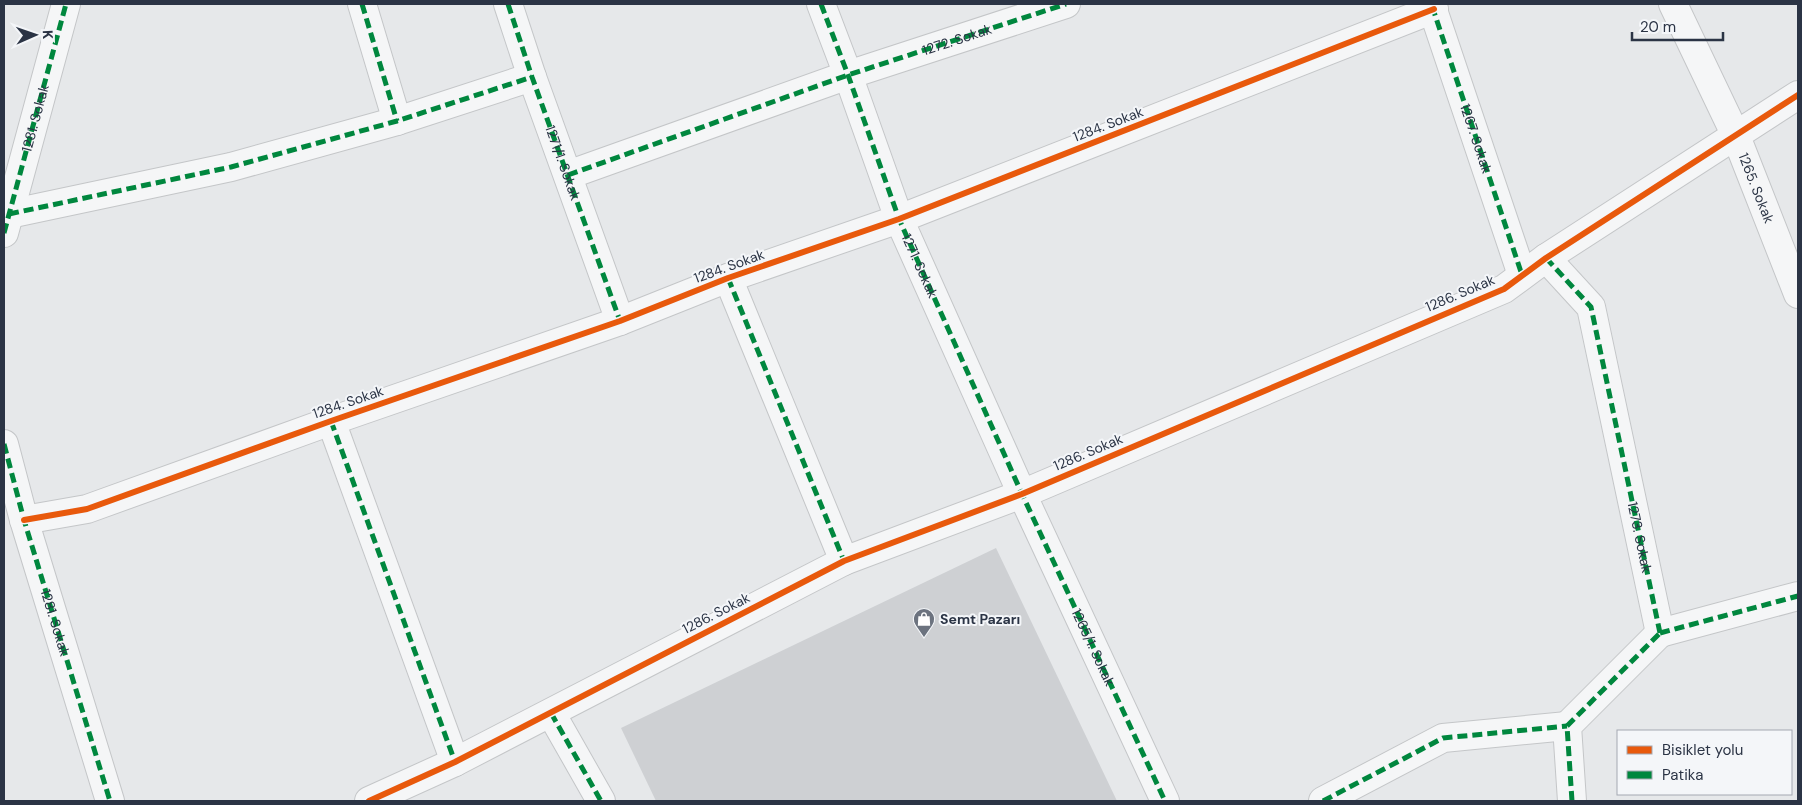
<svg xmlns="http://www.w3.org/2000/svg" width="1802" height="805" viewBox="0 0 1802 805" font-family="'DM Sans',sans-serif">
	<rect width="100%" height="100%" fill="#e6e8ea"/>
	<path fill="#ced0d3" d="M 996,548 L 1117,801 L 656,801 L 621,728 Z"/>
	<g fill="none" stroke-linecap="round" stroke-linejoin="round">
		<g stroke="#c4c6c8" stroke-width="30">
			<g id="street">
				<path d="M 362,4 L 397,121"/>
				<path id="s1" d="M 508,4 L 532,77 L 620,321"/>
				<path d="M 821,4 L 848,75 L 899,219 L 1022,494 L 1165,801"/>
				<path id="s2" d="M 1431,4 L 1522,275"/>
				<path id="s3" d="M 1673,4 L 1736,136 L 1798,294"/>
				<path d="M 568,175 L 848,75 L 1066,4"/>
				<path d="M 9,214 L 231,167 L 397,121 L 532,77"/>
				<path id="s4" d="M 4,233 L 66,4"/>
				<path d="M 1546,258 L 1591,307 L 1660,633"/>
				<path d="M 728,278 L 844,561"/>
				<path d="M 331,421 L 455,762"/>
				<path id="s5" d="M 4,444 L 24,520 L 110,801"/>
				<path d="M 24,520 L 87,509 L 331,421 L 620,321 L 728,278 L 899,219 L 1434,9"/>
				<path d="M 1660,633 L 1798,596"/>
				<path d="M 551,713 L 601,801"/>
				<path d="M 369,801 L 455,762 L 844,561 L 1022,494 L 1504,289 L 1546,258 L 1798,95"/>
				<path d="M 1323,801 L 1443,738 L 1567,726"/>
				<path d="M 1572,801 L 1567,726 L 1660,633"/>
			</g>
		</g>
		<use href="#street" stroke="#f5f6f7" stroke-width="28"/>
		<g stroke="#00873e" stroke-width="5" stroke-dasharray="10 5" stroke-linecap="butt">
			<path d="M 362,4 L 397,121"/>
			<path d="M 508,4 L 532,77 L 620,321"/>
			<path id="s6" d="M 821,4 L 848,75 L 899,219 L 1022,494 L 1165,801"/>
			<path d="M 1432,6 L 1522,275"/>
			<path id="s7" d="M 568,175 L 848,75 L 1066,4"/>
			<path d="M 9,214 L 231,167 L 397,121 L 532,77"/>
			<path d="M 4,233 L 66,4"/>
			<path id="s8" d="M 1546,258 L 1591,307 L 1660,633"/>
			<path d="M 728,278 L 844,561"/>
			<path d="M 331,421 L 455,762"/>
			<path d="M 4,444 L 24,520 L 110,801"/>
			<path d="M 1660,633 L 1798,596"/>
			<path d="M 551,713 L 601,801"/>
			<path d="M 1323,801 L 1443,738 L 1567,726"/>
			<path d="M 1572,801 L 1567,726 L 1660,633"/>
		</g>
		<g stroke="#f4f6f9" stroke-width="9">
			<path id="cycleway" d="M 24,520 L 87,509 L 331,421 L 620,321 L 728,278 L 899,219 L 1434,9
				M 369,801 L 455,762 L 844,561 L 1022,494 L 1504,289 L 1546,258 L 1798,95"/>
		</g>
		<use href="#cycleway" stroke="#e8590c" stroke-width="6"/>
	</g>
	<defs>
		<g id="shop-pin" transform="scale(1.125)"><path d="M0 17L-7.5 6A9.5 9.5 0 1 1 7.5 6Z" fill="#6c737f" stroke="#f4f6f9"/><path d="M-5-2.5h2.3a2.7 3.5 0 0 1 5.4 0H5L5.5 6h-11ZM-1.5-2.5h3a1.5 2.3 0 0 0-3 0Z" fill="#fff"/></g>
	</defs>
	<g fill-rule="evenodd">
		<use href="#shop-pin" x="924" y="619"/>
	</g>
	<g text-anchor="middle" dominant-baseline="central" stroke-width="4" stroke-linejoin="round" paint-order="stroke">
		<g font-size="14" fill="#2b3445" stroke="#f4f6f9">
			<text stroke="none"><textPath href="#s7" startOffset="412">1272. Sokak</textPath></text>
			<text stroke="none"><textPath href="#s4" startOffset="119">1281. Sokak</textPath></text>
			<text transform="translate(1108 124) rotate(-21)">1284. Sokak</text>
			<text stroke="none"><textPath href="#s2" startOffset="142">1267. Sokak</textPath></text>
			<text stroke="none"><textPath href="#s1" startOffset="168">1271/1. Sokak</textPath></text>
			<text stroke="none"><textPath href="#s3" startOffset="202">1265. Sokak</textPath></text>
			<text transform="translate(729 266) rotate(-20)">1284. Sokak</text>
			<text stroke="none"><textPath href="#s6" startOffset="280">1271. Sokak</textPath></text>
			<text transform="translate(1460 293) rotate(-23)">1286. Sokak</text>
			<text transform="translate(348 402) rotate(-19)">1284. Sokak</text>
			<text transform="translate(1088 452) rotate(-23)">1286. Sokak</text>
			<text stroke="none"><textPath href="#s8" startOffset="302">1273. Sokak</textPath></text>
			<text transform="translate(716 613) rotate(-27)">1286. Sokak</text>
			<text stroke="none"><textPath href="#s5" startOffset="186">1281. Sokak</textPath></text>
			<text stroke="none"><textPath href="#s6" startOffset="699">1265/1. Sokak</textPath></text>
		</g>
		<g font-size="14" font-weight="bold" fill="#2b3445" stroke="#f4f6f9" text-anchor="start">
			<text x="940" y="619">Semt Pazarı</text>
		</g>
	</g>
	<rect width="1802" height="805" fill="none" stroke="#2b3445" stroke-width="10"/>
	<rect x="1617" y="730" width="175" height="65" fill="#f4f6f9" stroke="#a4a8b1"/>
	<rect x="1627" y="746" width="25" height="8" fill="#e8590c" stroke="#a4a8b1"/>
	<text x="1662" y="755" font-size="15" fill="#2b3445">Bisiklet yolu</text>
	<rect x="1627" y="771" width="25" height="8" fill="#00873e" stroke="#a4a8b1"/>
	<text x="1662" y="780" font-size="15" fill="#2b3445">Patika</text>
	<g transform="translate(35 35) rotate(88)" stroke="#f4f6f9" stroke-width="4" paint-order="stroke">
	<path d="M0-4L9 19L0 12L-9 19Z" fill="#2b3445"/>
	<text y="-8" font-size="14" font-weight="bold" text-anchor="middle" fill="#2b3445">K</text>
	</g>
	<path d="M1632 32v8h91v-8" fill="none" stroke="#2b3445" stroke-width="2.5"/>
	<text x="1640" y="32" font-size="15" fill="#2b3445" stroke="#f4f6f9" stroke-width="4" paint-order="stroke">20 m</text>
</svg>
